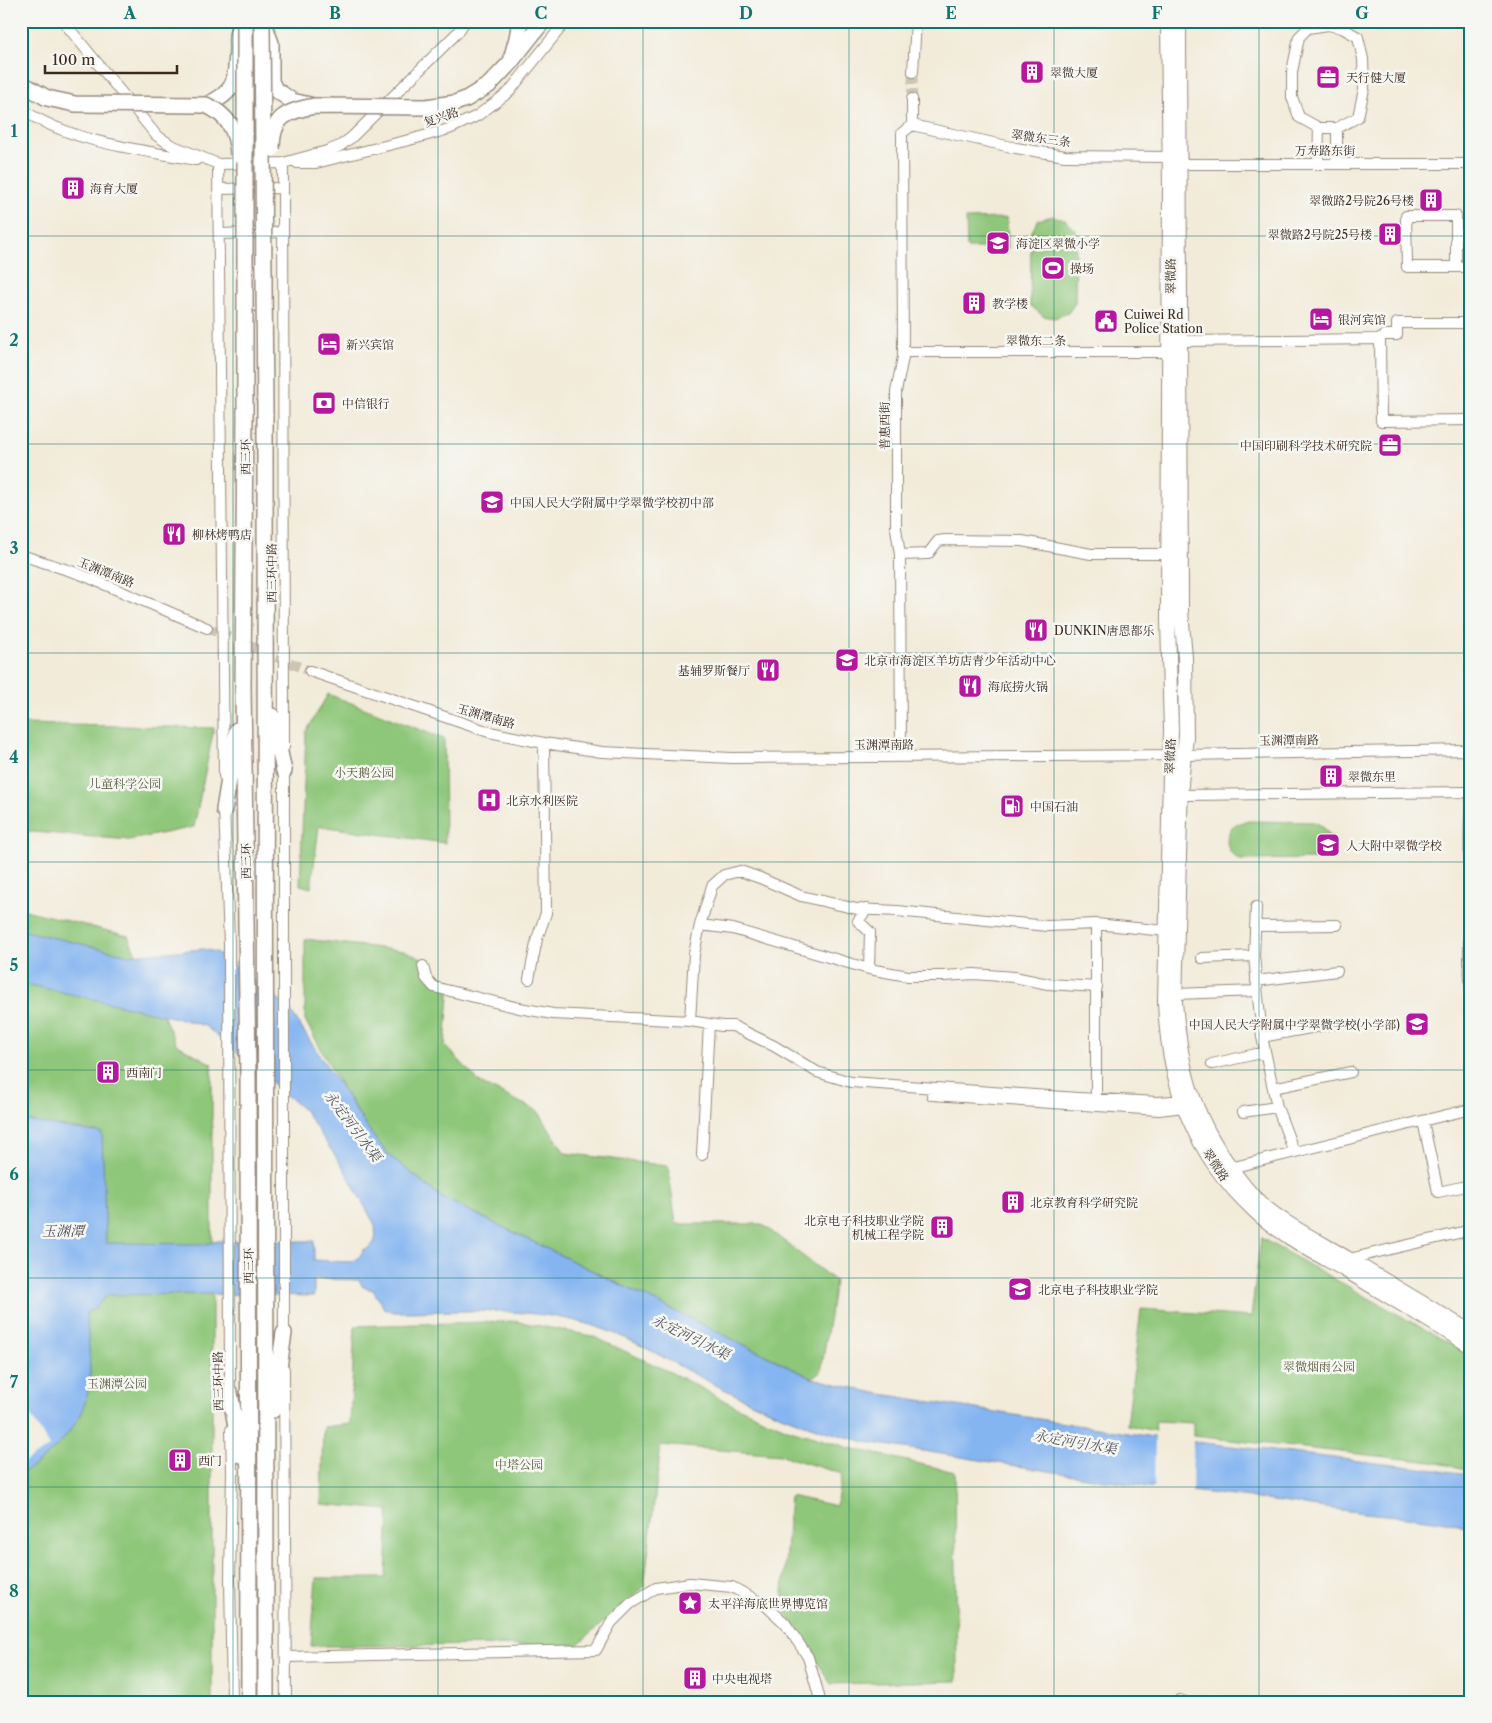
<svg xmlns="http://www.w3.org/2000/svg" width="1492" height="1723" viewBox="0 0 1492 1723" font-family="'Libre Caslon Text','Noto Serif SC',serif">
	<rect width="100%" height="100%" fill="#f6f6f2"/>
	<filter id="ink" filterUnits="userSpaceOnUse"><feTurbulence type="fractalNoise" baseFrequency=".02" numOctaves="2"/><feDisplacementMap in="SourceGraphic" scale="10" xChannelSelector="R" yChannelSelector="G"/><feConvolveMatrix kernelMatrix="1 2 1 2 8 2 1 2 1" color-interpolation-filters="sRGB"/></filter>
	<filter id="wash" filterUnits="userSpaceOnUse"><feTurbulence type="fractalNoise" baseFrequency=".0096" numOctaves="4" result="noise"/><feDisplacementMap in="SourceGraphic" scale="20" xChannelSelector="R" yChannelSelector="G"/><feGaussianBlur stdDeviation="1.12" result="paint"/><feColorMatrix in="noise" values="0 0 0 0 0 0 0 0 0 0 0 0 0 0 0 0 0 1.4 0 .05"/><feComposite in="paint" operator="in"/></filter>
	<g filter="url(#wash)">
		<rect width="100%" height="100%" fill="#f2ebd9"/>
		<path fill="#8fc77a" stroke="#65784c" d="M 1053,216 L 1065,220 L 1076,230 L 1075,303 L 1068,313 L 1055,318 L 1043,316 L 1030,305 L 1031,233 L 1038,220 Z
			M 1007,218 L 1008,248 L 967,248 L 966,219 Z
			M 328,694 L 444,739 L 445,843 L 319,826 L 311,888 L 300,885 L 306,732 Z
			M 21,724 L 214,728 L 194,827 L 130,840 L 21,831 Z
			M 1245,821 L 1314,822 C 1326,826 1335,839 1327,852 C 1325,855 1320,857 1317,859 L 1240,860 C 1226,852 1223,839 1233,826 Z
			M 21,909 L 128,936 L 176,1044 L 212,1064 L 212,1702 L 21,1702 Z
			M 305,939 L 404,951 L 426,960 L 432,979 L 450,984 L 445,1045 L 480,1083 L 538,1111 L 565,1153 L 668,1166 L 676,1224 L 762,1224 L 835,1281 L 821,1372 L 812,1378 L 441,1197 L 390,1156 L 373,1136 L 341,1086 L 305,1020 Z
			M 1261,1238 L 1471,1355 L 1471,1470 L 1433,1462 L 1193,1436 L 1193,1423 L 1156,1421 L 1155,1431 L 1127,1425 L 1141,1309 L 1251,1317 Z
			M 515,1321 L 592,1336 L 672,1373 L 735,1406 L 790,1430 L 850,1448 L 955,1472 L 957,1681 L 831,1684 L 782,1606 L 790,1496 L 836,1506 L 842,1474 L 780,1455 L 661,1445 L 644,1587 L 577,1645 L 311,1646 L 316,1578 L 386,1578 L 389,1510 L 321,1504 L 323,1427 L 350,1424 L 355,1326 Z"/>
		<path fill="#85b5f1" stroke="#607088" d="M 21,930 L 129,955 L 203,949 L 216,952 L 287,1006 L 373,1136 L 390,1156 L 441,1197 L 812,1378 L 875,1393 L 1153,1437 L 1471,1474 L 1471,1529 C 1437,1517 1400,1517 1365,1513 C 1293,1504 1221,1493 1148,1487 L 867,1442 C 805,1428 754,1405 698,1376 C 666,1359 634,1340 600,1328 C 534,1305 461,1312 393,1312 L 384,1308 L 373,1290 L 363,1287 L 359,1280 L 314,1279 L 314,1296 L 208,1294 L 107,1295 L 96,1307 L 86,1313 C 88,1333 90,1354 90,1374 C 90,1417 56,1454 21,1474 L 21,1120 L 102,1133 L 106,1243 L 205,1244 L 218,1241 L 314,1241 L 314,1260 L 349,1262 C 357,1261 360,1257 363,1250 C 377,1245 376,1239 375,1225 L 346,1172 L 305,1111 L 214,1033 L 205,1026 L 181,1019 L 21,983 Z"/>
		<path fill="#f2ebd9" d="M 21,1400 L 50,1447 L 21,1464 Z
			M 1155,1435 L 1193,1439 L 1192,1493 L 1154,1490 Z"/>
	</g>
	<g filter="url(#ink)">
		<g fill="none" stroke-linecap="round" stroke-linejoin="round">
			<path stroke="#cdc4b4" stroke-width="10" stroke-dasharray="10 5" stroke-linecap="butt" d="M 912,99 L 913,72
				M 207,628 L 310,671"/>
			<g stroke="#968a7c" stroke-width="12">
				<path id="minor" d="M 63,21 L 156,135 L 171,145 L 218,164 L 283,163 L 327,151 L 340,146 L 352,137 L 458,32 L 465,21
					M 1328,21 L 1328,25 L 1342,28 L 1358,37 L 1363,59 L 1364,89 L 1358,117 L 1337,128
					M 913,72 L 916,21
					M 21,109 C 73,143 136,149 196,160
					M 912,125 L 1016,148 L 1065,156 L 1169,157
					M 1319,128 L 1299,117 L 1292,97 L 1292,72 L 1299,37 L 1308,28 L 1328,25
					M 283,163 L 284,747
					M 297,163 L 316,163 L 413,139 L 449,129 L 477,116 L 509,92 L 566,21
					M 1318,163 L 1319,128 L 1337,128 L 1337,163
					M 218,164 L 224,776
					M 1180,164 L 1471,164
					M 218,189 L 283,188
					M 1406,216 L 1456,216 L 1456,267 L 1407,267 Z
					M 219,234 L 283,232
					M 1456,267 L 1471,267
					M 1385,335 L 1397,335 L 1397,323 L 1471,323
					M 1181,341 L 1380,339 L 1381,421 L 1471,420
					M 903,352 L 1169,352
					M 21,555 L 80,574 L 207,628
					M 900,555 L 928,554 L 938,541 L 945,540 L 1022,541 L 1091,554 L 1169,554
					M 310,671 L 489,732 L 544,743 L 602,752 L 732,758 L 1184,755 L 1471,750
					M 901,756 L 900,555 L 896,528 L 896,392 L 903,357 L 902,133 L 912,125 L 912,99
					M 284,764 L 284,1337
					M 1181,795 L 1471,792
					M 1471,799 C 1468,830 1470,862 1470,894 C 1470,926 1467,958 1471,990
					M 224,805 L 229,944 L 230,1398
					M 1256,907 L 1254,956 L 1262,1037 L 1277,1107 L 1294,1152
					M 867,909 L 858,921 L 870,932 L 869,969
					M 1096,924 L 1096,1103
					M 700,925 L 733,929 L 869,969 L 908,976 L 944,976 L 974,974 L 1014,977 L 1048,984 L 1097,987
					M 1255,926 L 1337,925
					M 1202,958 L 1254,956
					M 423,966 L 426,978 L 434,987 L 519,1008 L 553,1014 L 690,1021 L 722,1026 L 733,1026 L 774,1046 L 817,1072 L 851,1082 L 1078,1098 L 1158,1102 L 1187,1100
					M 529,979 L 537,939 L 546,913 L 544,743
					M 1256,981 L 1337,971
					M 1175,994 L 1257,991
					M 690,1021 L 694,954 L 700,925 L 712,886 L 724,875 L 740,871 L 760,878 L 801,896 L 857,909 L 897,911 L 1047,926 L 1096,924 L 1166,931
					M 1262,1037 L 1337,1023
					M 1212,1064 L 1265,1052
					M 1273,1088 L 1351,1072
					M 932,1095 L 1159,1110 L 1184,1107 L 1190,1103
					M 1243,1112 L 1277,1107
					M 1423,1121 L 1438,1192 L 1471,1185
					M 702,1155 L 709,1024
					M 1230,1168 L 1471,1109
					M 1349,1259 L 1471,1230
					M 284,1369 L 286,1702
					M 231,1430 L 232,1471 L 230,1579 L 232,1702
					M 286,1657 L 596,1650 L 611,1623 L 630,1604 L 656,1588 L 690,1583 L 732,1587 L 765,1605 L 785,1623 L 808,1657 L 819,1696 L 818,1702
					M 1180,1700 L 1185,1702"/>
			</g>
			<g stroke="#968a7c" stroke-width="16">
				<path id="major" d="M 1168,21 L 1170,188 L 1168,620 L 1171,730 L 1165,1001 C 1168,1084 1193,1154 1255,1211 C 1282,1236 1316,1253 1347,1271 C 1388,1296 1430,1321 1471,1346
					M 1179,21 L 1181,611 L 1185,658 L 1186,737 L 1181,783 L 1175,1001 C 1180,1067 1192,1115 1231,1168 C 1239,1180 1249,1193 1260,1203 C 1287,1226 1320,1242 1350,1260 C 1390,1284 1431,1308 1471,1332"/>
			</g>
			<g stroke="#968a7c" stroke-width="18">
				<path id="highway" d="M 263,21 L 271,43 L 271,82 L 275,89 L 292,101 L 314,106
					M 512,56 L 517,38 L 520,21
					M 509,64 L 543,21
					M 206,105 C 238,92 236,77 237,47 C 237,42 236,36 238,31 C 240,28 243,24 245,21
					M 245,412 L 243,687 L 248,1077 L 249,1702
					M 265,413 L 266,1702
					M 272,716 L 284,771
					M 224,810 L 237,730
					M 230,1393 L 241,1455
					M 273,1410 L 284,1333"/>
			</g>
			<use href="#minor" stroke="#fff" stroke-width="10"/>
			<use href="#major" stroke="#fff" stroke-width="14"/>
			<use href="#highway" stroke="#fff" stroke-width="15"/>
			<g stroke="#968a7c" stroke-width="18" stroke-linecap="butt">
				<path id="highway-bridge" d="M 262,21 L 265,413
					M 21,83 L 47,98 L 75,104 L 206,105 C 228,115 237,131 238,155
					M 272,149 C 272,117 285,112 314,106 L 426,107 L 455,103 L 466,99 L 489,85 L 509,64
					M 245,412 L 245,21"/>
			</g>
			<use href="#highway-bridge" stroke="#fff" stroke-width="15"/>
		</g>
	</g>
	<path fill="none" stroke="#0f766e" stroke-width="1" stroke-opacity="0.55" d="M 233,21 L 233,1702M 438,21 L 438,1702M 643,21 L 643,1702M 849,21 L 849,1702M 1054,21 L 1054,1702M 1259,21 L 1259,1702M 21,236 L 1471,236M 21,444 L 1471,444M 21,653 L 1471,653M 21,862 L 1471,862M 21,1070 L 1471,1070M 21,1278 L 1471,1278M 21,1487 L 1471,1487"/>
	<defs>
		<g id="building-square" transform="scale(1.25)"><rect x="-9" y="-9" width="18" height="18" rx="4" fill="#b5179e" stroke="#f6f6f2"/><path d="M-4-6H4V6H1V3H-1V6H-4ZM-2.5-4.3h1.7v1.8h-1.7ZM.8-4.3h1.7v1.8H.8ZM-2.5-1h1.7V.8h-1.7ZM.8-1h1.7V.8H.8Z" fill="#fff"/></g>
		<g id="office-square" transform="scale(1.25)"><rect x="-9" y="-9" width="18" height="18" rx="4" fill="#b5179e" stroke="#f6f6f2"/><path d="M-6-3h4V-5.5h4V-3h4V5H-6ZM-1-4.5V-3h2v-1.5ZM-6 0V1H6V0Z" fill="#fff"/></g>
		<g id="school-square" transform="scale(1.25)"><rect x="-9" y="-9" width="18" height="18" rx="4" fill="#b5179e" stroke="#f6f6f2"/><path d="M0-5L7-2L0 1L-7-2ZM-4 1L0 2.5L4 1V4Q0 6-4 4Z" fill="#fff"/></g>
		<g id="stadium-square" transform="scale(1.25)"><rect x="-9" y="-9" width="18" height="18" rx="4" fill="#b5179e" stroke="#f6f6f2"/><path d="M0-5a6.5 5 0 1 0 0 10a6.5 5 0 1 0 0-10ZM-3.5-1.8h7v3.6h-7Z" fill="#fff"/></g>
		<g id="hotel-square" transform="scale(1.25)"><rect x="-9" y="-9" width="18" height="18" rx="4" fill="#b5179e" stroke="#f6f6f2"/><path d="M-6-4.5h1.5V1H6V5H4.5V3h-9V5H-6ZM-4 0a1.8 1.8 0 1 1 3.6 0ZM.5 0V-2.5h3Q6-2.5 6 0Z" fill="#fff"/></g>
		<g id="civic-square" transform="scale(1.25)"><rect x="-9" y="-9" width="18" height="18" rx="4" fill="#b5179e" stroke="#f6f6f2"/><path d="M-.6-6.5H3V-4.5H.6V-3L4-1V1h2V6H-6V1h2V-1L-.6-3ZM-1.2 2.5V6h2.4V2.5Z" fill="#fff"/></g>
		<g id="bank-square" transform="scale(1.25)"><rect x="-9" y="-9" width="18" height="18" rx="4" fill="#b5179e" stroke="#f6f6f2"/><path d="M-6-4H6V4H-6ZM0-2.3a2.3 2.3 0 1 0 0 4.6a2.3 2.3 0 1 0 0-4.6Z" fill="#fff"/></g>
		<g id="restaurant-square" transform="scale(1.25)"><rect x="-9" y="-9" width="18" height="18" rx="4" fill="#b5179e" stroke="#f6f6f2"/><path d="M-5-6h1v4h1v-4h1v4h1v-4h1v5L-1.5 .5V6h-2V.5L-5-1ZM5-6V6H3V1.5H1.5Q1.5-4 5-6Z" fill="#fff"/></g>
		<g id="hospital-square" transform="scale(1.25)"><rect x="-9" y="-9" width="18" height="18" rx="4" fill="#b5179e" stroke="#f6f6f2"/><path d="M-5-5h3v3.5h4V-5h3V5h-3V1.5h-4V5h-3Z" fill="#fff"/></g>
		<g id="fuel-square" transform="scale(1.25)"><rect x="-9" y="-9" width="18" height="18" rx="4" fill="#b5179e" stroke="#f6f6f2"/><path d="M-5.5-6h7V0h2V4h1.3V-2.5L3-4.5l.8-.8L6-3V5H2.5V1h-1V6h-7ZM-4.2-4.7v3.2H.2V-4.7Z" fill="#fff"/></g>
		<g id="sight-square" transform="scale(1.25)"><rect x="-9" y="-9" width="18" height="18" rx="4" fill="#b5179e" stroke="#f6f6f2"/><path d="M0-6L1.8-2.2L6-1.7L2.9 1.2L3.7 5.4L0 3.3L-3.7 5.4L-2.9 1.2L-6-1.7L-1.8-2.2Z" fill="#fff"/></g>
	</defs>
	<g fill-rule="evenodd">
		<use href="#building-square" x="1032" y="72"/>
		<use href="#office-square" x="1328" y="77"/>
		<use href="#building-square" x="73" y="188"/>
		<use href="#building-square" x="1431" y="200"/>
		<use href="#building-square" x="1390" y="234"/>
		<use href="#school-square" x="998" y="243"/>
		<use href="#stadium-square" x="1053" y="268"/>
		<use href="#building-square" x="974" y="303"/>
		<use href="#hotel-square" x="1321" y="319"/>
		<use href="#civic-square" x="1106" y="321"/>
		<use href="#hotel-square" x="329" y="344"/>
		<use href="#bank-square" x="324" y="403"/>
		<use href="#office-square" x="1390" y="445"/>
		<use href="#school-square" x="492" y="502"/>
		<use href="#restaurant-square" x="174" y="534"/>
		<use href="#restaurant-square" x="1036" y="630"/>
		<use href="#school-square" x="847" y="660"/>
		<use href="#restaurant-square" x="768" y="670"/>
		<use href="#restaurant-square" x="970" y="686"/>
		<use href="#building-square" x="1331" y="776"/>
		<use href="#hospital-square" x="489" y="800"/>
		<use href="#fuel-square" x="1012" y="806"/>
		<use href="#school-square" x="1328" y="845"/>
		<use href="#school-square" x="1417" y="1024"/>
		<use href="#building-square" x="108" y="1072"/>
		<use href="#building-square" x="1013" y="1202"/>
		<use href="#building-square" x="942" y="1227"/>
		<use href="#school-square" x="1020" y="1289"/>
		<use href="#building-square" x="180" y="1460"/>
		<use href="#sight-square" x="690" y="1603"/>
		<use href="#building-square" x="695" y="1678"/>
	</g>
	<g text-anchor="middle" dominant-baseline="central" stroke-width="5" stroke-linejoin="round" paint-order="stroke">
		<g font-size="12" fill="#3b2a1e" stroke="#f6f6f2" text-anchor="start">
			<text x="1050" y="72">翠微大厦</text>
			<text x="1346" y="77">天行健大厦</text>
			<text x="90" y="188">海育大厦</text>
			<text x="1414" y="200" text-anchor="end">翠微路2号院26号楼</text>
			<text x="1372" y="234" text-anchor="end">翠微路2号院25号楼</text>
			<text x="1016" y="243">海淀区翠微小学</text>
			<text x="1070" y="268">操场</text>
			<text x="992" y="303">教学楼</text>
			<text x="1124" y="314">Cuiwei Rd<tspan x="1124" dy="14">Police Station</tspan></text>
			<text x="1338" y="319">银河宾馆</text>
			<text x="346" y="344">新兴宾馆</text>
			<text x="342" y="403">中信银行</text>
			<text x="1372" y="445" text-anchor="end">中国印刷科学技术研究院</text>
			<text x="510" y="502">中国人民大学附属中学翠微学校初中部</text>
			<text x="192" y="534">柳林烤鸭店</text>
			<text x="1054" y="630">DUNKIN唐恩都乐</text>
			<text x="864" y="660">北京市海淀区羊坊店青少年活动中心</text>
			<text x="750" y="670" text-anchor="end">基辅罗斯餐厅</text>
			<text x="988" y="686">海底捞火锅</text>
			<text x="1348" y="776">翠微东里</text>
			<text x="506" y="800">北京水利医院</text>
			<text x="1030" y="806">中国石油</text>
			<text x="1346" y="845">人大附中翠微学校</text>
			<text x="1400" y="1024" text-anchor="end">中国人民大学附属中学翠微学校(小学部)</text>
			<text x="126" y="1072">西南门</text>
			<text x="1030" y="1202">北京教育科学研究院</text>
			<text x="924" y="1220" text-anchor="end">北京电子科技职业学院<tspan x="924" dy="14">机械工程学院</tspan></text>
			<text x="1038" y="1289">北京电子科技职业学院</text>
			<text x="198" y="1460">西门</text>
			<text x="708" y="1603">太平洋海底世界博览馆</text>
			<text x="712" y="1678">中央电视塔</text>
		</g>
		<g font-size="12" fill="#3b2a1e" stroke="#f6f6f2">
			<text transform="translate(441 117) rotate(-19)">复兴路</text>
			<text transform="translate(1041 138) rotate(8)">翠微东三条</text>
			<text x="1325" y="150">万寿路东街</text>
			<text transform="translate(1170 276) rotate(-90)">翠微路</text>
			<text x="1036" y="340">翠微东二条</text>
			<text transform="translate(884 426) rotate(-90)">普惠西街</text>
			<text transform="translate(245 457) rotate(-90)">西三环</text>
			<text transform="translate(106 572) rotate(22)">玉渊潭南路</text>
			<text transform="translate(271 573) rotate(-90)">西三环中路</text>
			<text transform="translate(486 716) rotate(16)">玉渊潭南路</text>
			<text transform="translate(1289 740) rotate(-1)">玉渊潭南路</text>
			<text x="884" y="744">玉渊潭南路</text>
			<text transform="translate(1170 756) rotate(-88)">翠微路</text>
			<text transform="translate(246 861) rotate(-91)">西三环</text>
			<text transform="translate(1216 1165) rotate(56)">翠微路</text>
			<text transform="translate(248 1266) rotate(-90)">西三环</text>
			<text transform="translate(218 1381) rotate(-91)">西三环中路</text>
		</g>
		<g font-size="12" fill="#54593a" stroke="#f6f6f2">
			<text x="364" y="772">小天鹅公园</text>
			<text x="125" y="783">儿童科学公园</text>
			<text x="1319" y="1366">翠微烟雨公园</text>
			<text x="117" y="1383">玉渊潭公园</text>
			<text x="519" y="1464">中塔公园</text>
		</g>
		<g font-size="14" font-style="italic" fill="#51545d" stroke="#f6f6f2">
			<text transform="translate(353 1126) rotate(53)">永定河引水渠</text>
			<text x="63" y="1231">玉渊潭</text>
			<text transform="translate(691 1337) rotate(26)">永定河引水渠</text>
			<text transform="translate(1075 1442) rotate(10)">永定河引水渠</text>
		</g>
	</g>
	<rect width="1492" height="1723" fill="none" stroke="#f6f6f2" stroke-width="55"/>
	<path d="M45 65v8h132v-8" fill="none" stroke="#3b2a1e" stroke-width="2.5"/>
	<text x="52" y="65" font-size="15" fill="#3b2a1e" stroke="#f6f6f2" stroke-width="4" paint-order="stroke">100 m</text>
	<rect x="28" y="28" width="1436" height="1668" fill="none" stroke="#0f766e" stroke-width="2"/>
	<g font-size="16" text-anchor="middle" font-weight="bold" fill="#0f766e">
		<text x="130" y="19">A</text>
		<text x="335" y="19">B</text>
		<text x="541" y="19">C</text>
		<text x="746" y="19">D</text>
		<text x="951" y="19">E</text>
		<text x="1157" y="19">F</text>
		<text x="1362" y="19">G</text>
		<text x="14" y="137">1</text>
		<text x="14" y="346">2</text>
		<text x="14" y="554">3</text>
		<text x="14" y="763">4</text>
		<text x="14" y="971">5</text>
		<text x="14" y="1180">6</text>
		<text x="14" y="1388">7</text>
		<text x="14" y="1597">8</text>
	</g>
</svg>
